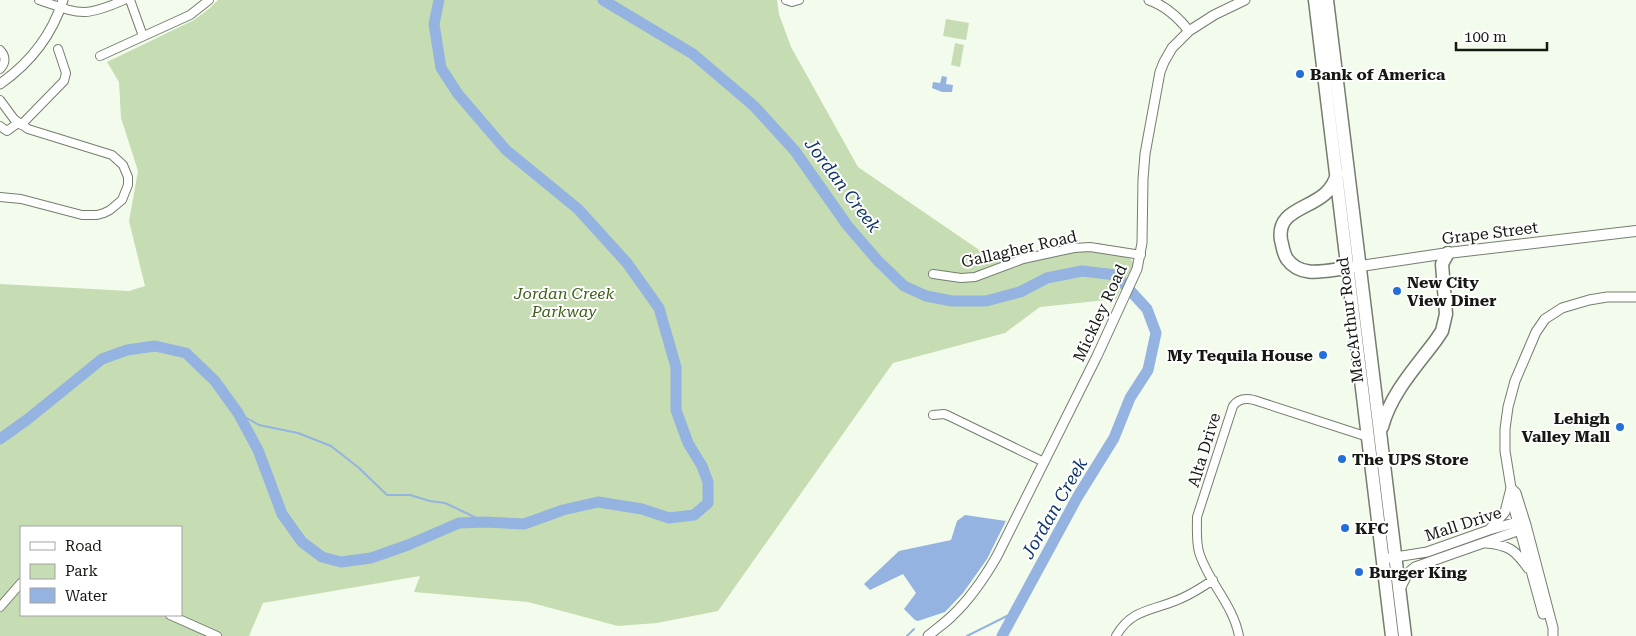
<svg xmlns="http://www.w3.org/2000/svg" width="1636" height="636" viewBox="0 0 1636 636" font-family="'Roboto Serif',serif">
	<rect width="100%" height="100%" fill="#f3fcec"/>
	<path fill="#c6ddb3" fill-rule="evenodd" d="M 218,0 L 777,0 L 779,14 L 791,47 L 858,167 L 988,256 L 1026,254 L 1081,244 L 1098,243 L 1126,250 L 1126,257 L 1131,259 L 1133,263 L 1132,267 L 1116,299 L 1040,307 L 1005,333 L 893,363 L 718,611 L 657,623 L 618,626 L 528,602 L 414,592 L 420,576 L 263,603 L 249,636 L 0,636 L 0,284 L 129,291 L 145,286 L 129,221 L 138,171 L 121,118 L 119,82 L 107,62 L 194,20 L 210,8 ZM 21,527 L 181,527 L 181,615 L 21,615 Z
		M 946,19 L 969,23 L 966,40 L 943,36 Z
		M 955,43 L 964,45 L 960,67 L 951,65 Z"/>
	<path fill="#94b3e0" d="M 942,76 L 947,77 L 946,84 L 953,85 L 952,92 L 942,92 L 932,88 L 933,82 L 940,83 Z
		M 965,515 L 1006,521 L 987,559 L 963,593 L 945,612 L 918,621 L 915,620 L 904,609 L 916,593 L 903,574 L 870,590 L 864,584 L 899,551 L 951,540 L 957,521 Z"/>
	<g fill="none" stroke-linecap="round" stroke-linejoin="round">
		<path stroke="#94b3e0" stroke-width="2" d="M 238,413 L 259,425 L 298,433 L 331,446 L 359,468 L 387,495 L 410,495 L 430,501 L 445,503 L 485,522
			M 907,636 L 914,629
			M 967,636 L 1015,612"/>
		<path stroke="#94b3e0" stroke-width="11" d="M 603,0 L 693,54 L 754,106 L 795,151 L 847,225 L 878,261 L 904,286 L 926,296 L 952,301 L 986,301 L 1020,292 L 1047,278 L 1082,271 L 1116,275 L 1147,309 L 1156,333 L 1148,370 L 1130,398 L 1114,438 L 1078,496 L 1002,636
			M 0,439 L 28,419 L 102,359 L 127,350 L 155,346 L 186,353 L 215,381 L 238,413 L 258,450 L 282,514 L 302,542 L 322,557 L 341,562 L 371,558 L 408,545 L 459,523 L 485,522 L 524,524 L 563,510 L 598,502 L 642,509 L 669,518 L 694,515 L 708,503 L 708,482 L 702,466 L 688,443 L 676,410 L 676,367 L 659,308 L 627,263 L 578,209 L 506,150 L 458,94 L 441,68 L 434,24 L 439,0"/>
		<g stroke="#757d6f" stroke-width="10">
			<path id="minor" d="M 39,0 C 80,14 83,18 124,0
				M 130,0 L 143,36
				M 786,0 L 792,2 L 799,0
				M 0,50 C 6,56 6,63 0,69
				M 100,56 L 190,15 L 209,0
				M 0,100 L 14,119 L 28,129 L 112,155 L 123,165 L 128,177 L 128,185 L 122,200 L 110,210 L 104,213 L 97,215 L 82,215 L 21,199 L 0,197
				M 21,125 L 64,81 L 66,73 L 58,49
				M 0,126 L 7,131 L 18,123
				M 933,274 L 961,278 L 975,277 L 1023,259 L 1074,248 L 1090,247 L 1141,255
				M 933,415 L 944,414 L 949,416 L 1044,462
				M 0,607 L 21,583
				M 170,615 L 217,636
				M 1116,636 C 1131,610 1150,611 1175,601 C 1189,596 1201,588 1213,580
				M 1239,636 C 1233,604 1208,582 1199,552 C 1196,541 1197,529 1197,517 L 1233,406 C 1238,399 1246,398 1254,400 L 1368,437"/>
		</g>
		<g stroke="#757d6f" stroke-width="11">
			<path id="tertiary" d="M 1149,0 C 1166,6 1178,17 1189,31
				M 0,84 C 30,63 52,35 63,0
				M 1511,488 L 1516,493 L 1526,525 L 1553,628 L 1553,636
				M 1510,494 L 1543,614
				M 1489,530 L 1505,512 L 1511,488 L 1505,451 L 1505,429 L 1508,407 L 1515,381 L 1536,332 L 1545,319 L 1562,308 L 1589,300 L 1607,297 L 1636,297
				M 1486,543 C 1509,545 1515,550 1528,568
				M 1383,559 L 1427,552 L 1489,530 L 1517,522 L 1526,525
				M 1400,589 L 1408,573 L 1415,567 L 1520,530 L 1524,527
				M 928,636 C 936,629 945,623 952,616 C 971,598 985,577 997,556 L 1097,356 L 1137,269 L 1142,243 L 1143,179 L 1145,154 L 1160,72 L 1164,62 L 1172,48 L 1189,31 L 1214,15 L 1245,0"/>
		</g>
		<g stroke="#757d6f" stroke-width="12">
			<path id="secondary" d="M 1354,267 L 1448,253 L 1636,231"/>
		</g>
		<g stroke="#757d6f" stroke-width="15">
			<path id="trunk" d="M 1315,0 L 1392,636
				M 1327,0 L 1405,636
				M 1337,174 C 1328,212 1275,202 1281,240 C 1283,247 1283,253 1287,259 C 1301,279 1327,270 1348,268
				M 1382,427 C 1391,393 1416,367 1436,340 L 1442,331 L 1446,314 L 1442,264 L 1448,253"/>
		</g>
		<use href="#minor" stroke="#fff" stroke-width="8"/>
		<use href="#tertiary" stroke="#fff" stroke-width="9"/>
		<use href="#secondary" stroke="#fff" stroke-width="10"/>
		<use href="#trunk" stroke="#fff" stroke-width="12"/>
	</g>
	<g fill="#226fda" stroke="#fff" stroke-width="2">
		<circle cx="1300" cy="74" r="5"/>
		<circle cx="1397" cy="291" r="5"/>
		<circle cx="1323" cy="355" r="5"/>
		<circle cx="1620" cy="427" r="5"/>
		<circle cx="1342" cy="459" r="5"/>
		<circle cx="1345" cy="528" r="5"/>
		<circle cx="1359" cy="572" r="5"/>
	</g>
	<g text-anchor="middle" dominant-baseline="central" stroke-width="4" stroke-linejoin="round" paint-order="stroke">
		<g font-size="16" font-weight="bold" fill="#161913" stroke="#fff" text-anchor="start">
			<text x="1310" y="74">Bank of America</text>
			<text x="1407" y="282">New City<tspan x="1407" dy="18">View Diner</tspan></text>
			<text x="1313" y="355" text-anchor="end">My Tequila House</text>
			<text x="1610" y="418" text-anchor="end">Lehigh<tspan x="1610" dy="18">Valley Mall</tspan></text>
			<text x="1352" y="459">The UPS Store</text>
			<text x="1355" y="528">KFC</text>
			<text x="1369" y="572">Burger King</text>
		</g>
		<g font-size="16" fill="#161913" stroke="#fff">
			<text transform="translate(1490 233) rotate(-7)">Grape Street</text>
			<text transform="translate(1019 249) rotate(-13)">Gallagher Road</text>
			<text transform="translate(1100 313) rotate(-65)">Mickley Road</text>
			<text transform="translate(1350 320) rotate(-97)">MacArthur Road</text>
			<text transform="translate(1204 450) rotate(-73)">Alta Drive</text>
			<text transform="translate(1463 524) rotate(-18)">Mall Drive</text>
		</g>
		<g font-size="16" font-style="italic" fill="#40601a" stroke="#fff">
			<text x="564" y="293">Jordan Creek<tspan x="564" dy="18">Parkway</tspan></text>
		</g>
		<g font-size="18" font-style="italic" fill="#0f356c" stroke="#fff">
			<text transform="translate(843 185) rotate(53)">Jordan Creek</text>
			<text transform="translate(1054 508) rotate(-60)">Jordan Creek</text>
		</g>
	</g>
	<rect x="20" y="526" width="162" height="90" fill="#ffffff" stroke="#a2a3a1"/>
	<rect x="30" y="542" width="25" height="8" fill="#ffffff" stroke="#a2a3a1"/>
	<text x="65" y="551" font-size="15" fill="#161913">Road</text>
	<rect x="30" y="564" width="25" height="15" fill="#c6ddb3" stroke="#a2a3a1"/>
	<text x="65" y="576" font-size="15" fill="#161913">Park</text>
	<rect x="30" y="588" width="25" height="15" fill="#94b3e0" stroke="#a2a3a1"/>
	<text x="65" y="601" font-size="15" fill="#161913">Water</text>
	<path d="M1456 42v8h91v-8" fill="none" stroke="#161913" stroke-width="2.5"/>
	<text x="1464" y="42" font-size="15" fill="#161913" stroke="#ffffff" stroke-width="4" paint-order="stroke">100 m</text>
</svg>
